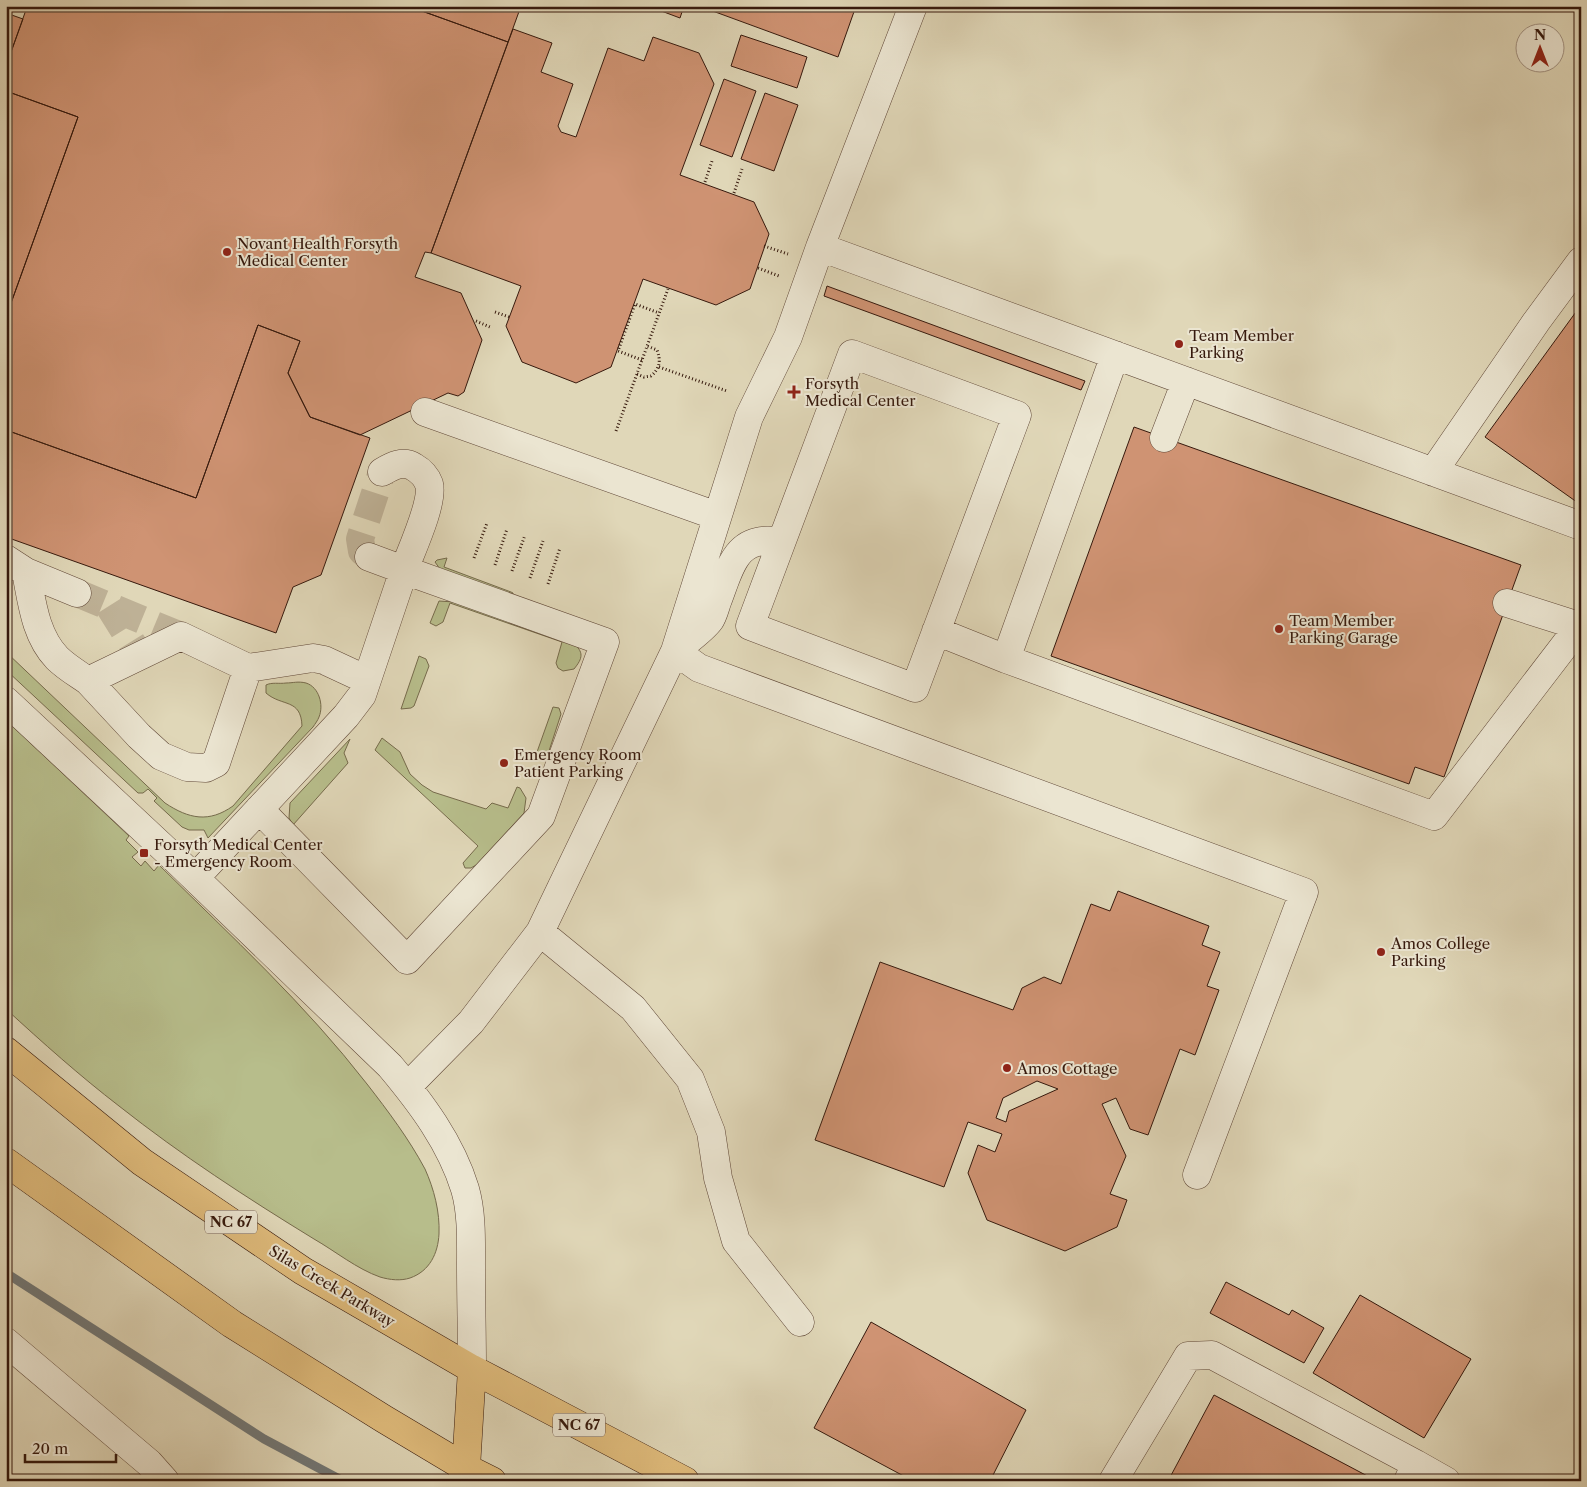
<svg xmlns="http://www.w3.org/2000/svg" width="1587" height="1487" viewBox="0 0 1587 1487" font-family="'Libre Caslon Text',serif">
	<rect width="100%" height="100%" fill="#e0d7b8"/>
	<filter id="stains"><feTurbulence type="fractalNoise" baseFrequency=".004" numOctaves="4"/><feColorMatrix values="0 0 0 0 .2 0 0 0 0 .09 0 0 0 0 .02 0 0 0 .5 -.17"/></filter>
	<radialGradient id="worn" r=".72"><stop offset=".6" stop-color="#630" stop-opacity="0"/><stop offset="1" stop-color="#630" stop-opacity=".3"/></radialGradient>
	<path fill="#b7bd8b" stroke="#766b4c" d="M 447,558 L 444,567 L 511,592 L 513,593 L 513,596 L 440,569 L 435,562 L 437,560 Z
		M 439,601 L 454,602 L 573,643 C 584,652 583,658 574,669 L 563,671 L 558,668 L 556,663 L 562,642 L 450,603 L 443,622 L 436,626 L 430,623 Z
		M 6,652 L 165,803 C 189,819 209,823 233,806 L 302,726 C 301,698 282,707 266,693 L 266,685 C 272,682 279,684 286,683 C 293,683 298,681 306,683 C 319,687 324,705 319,717 C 318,720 315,724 313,727 L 208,838 L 204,830 L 189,830 L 182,827 L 154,801 L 157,798 L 148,789 L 143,793 L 138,793 L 6,670 Z
		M 419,656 L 426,659 L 429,666 L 414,706 L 411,708 L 401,709 Z
		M 553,707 L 559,708 L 561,714 L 549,751 L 546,755 L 540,756 L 537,752 Z
		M 6,720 L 129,836 L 126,840 L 138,852 L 132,857 L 141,866 L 145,861 L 154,871 L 159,865 C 231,936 305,1004 367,1084 C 388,1111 409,1139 425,1169 C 434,1189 440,1212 439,1234 C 438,1253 430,1271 410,1278 C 401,1281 390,1280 380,1277 C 357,1269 335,1251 314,1239 C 247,1198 181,1155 119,1106 C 80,1076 43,1043 6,1009 Z
		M 382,738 L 400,752 L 410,774 L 422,785 L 433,792 L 486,809 L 492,803 L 508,808 L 517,787 L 520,788 L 526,798 L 524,813 L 476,865 L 471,868 L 465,868 L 463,863 L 478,846 L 375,750 Z
		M 350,739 L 344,753 L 348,763 L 293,825 L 289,818 L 290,803 Z"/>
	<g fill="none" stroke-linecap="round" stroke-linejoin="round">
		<path stroke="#727775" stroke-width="9" d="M 6,1273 L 264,1439 L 343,1481"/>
	</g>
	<path fill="#cf9373" stroke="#36190d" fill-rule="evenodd" d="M 25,6 L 408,6 L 508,42 L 431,253 L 425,252 L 415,277 L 461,293 L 482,340 L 464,392 L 458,396 L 448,393 L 360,435 L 310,417 L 288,373 L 300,341 L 258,325 L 196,498 L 6,430 L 6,317 L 78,117 L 6,91 L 6,66 L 27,7 Z
		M 408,6 L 521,6 L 508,42 Z
		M 648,6 L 684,6 L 680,18 Z
		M 699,6 L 856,6 L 838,57 Z
		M 6,13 L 23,19 L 6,66 Z
		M 513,29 L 552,43 L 541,72 L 573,84 L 558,126 L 561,132 L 576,137 L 608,48 L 644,61 L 653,37 L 699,53 L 714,84 L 680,175 L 754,202 L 769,234 L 750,289 L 716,305 L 643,279 L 611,367 L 576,383 L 522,362 L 506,326 L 521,286 L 431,253 Z
		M 741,35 L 807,57 L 797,88 L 731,66 Z
		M 724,79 L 756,91 L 732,157 L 700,145 Z
		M 6,91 L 78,117 L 6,317 Z
		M 765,93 L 798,105 L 774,171 L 741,159 Z
		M 827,286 L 1085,381 L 1081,390 L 824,296 Z
		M 1581,305 L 1581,505 L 1485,437 Z
		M 258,325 L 300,341 L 288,373 L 310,417 L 370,438 L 321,575 L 293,587 L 276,633 L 6,537 L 6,430 L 196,498 Z
		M 1134,427 L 1521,565 L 1444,777 L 1415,767 L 1409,784 L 1051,656 Z
		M 1118,891 L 1209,926 L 1202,945 L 1220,952 L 1207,986 L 1219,990 L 1195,1055 L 1180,1049 L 1148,1135 L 1130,1129 L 1116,1098 L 1102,1104 L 1126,1156 L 1110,1194 L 1127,1200 L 1117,1227 L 1065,1251 L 987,1220 L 968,1173 L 978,1145 L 995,1152 L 1002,1134 L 968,1122 L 944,1187 L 815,1140 L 880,962 L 1013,1010 L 1022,988 L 1044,977 L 1061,984 L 1091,904 L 1110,911 ZM 1037,1081 L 1058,1089 L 1009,1111 L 1006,1122 L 996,1118 L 1003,1098 Z
		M 1226,1282 L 1289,1315 L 1292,1310 L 1324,1328 L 1304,1363 L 1210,1313 Z
		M 1360,1295 L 1471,1359 L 1424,1438 L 1313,1373 Z
		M 871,1322 L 1026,1410 L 990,1481 L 913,1481 L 814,1428 Z
		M 1214,1395 L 1375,1480 L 1168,1481 Z"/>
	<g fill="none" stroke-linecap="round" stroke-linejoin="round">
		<path stroke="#beb196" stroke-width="28" stroke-dasharray="28 14" stroke-linecap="butt" d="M 369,557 L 362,551 L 360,539 L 382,472
			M 77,593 L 181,636
			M 109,606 L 140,656"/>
		<g stroke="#604838" stroke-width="29">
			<path id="minor" d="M 820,247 L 1581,526
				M 852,354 L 1017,415 L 915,688 L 750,626 Z
				M 1115,355 L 1006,659 L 1434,816 L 1581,624
				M 425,412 L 717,516
				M 1164,438 L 1186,381
				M 1433,472 L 1536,322 L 1581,261
				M 781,542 C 735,533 730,569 717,602 C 715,608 713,616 710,620 C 703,630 684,643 675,651 L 699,668 L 1304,892 L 1197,1175
				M 369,557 L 404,570 C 411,551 434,502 429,484 C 426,476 421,471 414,467 C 403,460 392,466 382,472
				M 6,559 L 26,572 L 77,593
				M 26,572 C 32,602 35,635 57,658 C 66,667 78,674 88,681 L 181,636 L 248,668 L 216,763 L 206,768 L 187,767 L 161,756 L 139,736 L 88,681
				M 1507,603 L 1579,626
				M 936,631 L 1006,659
				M 248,668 L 313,658 L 324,660 L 367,680
				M 6,701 L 171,855 L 390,1066 C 421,1103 451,1143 465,1189 C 472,1213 471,1241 471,1265 C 471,1300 472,1334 472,1369
				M 195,878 L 346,716 L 362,695 L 404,570 L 605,642 L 541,816 L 407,960 L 259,809
				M 540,932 L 633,1008 L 690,1079 L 711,1132 L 718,1178 L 736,1241 L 800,1322
				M 407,1087 L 471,1022 L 540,932 L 675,651 L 749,417 L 788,337 L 820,247 L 913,6
				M 6,1342 L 149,1463 L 165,1481
				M 1416,1464 L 1446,1481
				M 1113,1481 L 1188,1356 L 1212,1355 L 1416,1464 L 1408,1481"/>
		</g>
		<g stroke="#36190d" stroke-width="29">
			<path id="major" d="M 6,1051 L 142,1162 L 303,1271 L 472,1369 L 685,1481
				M 6,1162 L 232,1324 L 384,1419 L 466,1468 L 492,1481
				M 461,1481 L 466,1468 L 472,1369"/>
		</g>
		<path stroke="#36190d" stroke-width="3" stroke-dasharray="1 2.5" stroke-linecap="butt" d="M 705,182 L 712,161
			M 734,193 L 742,169
			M 764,246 L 788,254
			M 758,268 L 779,276
			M 495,312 L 509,317
			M 476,321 L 490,327
			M 642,360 L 618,351 L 635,304 L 659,313
			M 659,367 L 727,391
			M 637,374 L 644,377 L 651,376 C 660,368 661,361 657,350 L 647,346
			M 616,431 L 668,289
			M 474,558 L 487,523
			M 495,565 L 507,529
			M 512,571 L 525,535
			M 530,578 L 543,541
			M 548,584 L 560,548"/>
		<use href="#minor" stroke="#ebe5d1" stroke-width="28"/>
		<use href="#major" stroke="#e0bc7c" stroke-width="28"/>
	</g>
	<g fill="#8f2418" stroke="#ebe5d1" stroke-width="2">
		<circle cx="227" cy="252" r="5"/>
		<circle cx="1179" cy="344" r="5"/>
		<path d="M791.5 384.5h5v5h5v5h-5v5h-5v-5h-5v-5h5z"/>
		<circle cx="1279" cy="629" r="5"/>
		<circle cx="504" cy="763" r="5"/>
		<rect x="139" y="848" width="10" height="10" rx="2.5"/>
		<circle cx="1381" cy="952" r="5"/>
		<circle cx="1007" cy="1068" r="5"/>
	</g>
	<g text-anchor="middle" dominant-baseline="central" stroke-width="4" stroke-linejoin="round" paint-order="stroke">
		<g fill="#ebe5d1" stroke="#6c5648" stroke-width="1">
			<rect x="205" y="1210.5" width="52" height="23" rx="4"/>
			<rect x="553" y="1413.5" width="52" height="23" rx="4"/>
		</g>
		<g font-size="14" font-weight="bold" fill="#36190d">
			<text x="231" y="1222">NC 67</text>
			<text x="579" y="1425">NC 67</text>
		</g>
		<g font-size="15" fill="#36190d" stroke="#ebe5d1" text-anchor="start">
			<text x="237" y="243">Novant Health Forsyth<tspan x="237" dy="17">Medical Center</tspan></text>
			<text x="1189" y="335">Team Member<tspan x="1189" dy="17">Parking</tspan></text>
			<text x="805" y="383">Forsyth<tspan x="805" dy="17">Medical Center</tspan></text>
			<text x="1289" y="620">Team Member<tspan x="1289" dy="17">Parking Garage</tspan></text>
			<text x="514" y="754">Emergency Room<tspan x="514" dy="17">Patient Parking</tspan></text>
			<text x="154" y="844">Forsyth Medical Center<tspan x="154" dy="17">- Emergency Room</tspan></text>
			<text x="1391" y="943">Amos College<tspan x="1391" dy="17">Parking</tspan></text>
			<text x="1017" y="1068">Amos Cottage</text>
		</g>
		<g font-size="15" fill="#36190d" stroke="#ebe5d1">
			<text transform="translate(332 1286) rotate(31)">Silas Creek Parkway</text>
		</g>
	</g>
	<rect width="1587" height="1487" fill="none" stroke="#e0d7b8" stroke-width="25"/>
	<rect x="8" y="8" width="1572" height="1472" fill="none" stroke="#36190d" stroke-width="2.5"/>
	<rect x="12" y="12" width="1562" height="1462" fill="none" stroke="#36190d"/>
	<g transform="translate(1540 48)"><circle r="24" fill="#ebe5d1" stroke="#a39383"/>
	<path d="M0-4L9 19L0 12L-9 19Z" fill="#8f2418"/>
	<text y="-8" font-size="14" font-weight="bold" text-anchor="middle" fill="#36190d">N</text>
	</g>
	<path d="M25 1454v8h91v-8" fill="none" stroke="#36190d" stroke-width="2.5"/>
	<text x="32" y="1454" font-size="15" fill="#36190d" stroke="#ebe5d1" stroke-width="4" paint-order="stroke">20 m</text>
	<rect width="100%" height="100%" filter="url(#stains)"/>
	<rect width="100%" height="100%" fill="url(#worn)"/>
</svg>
